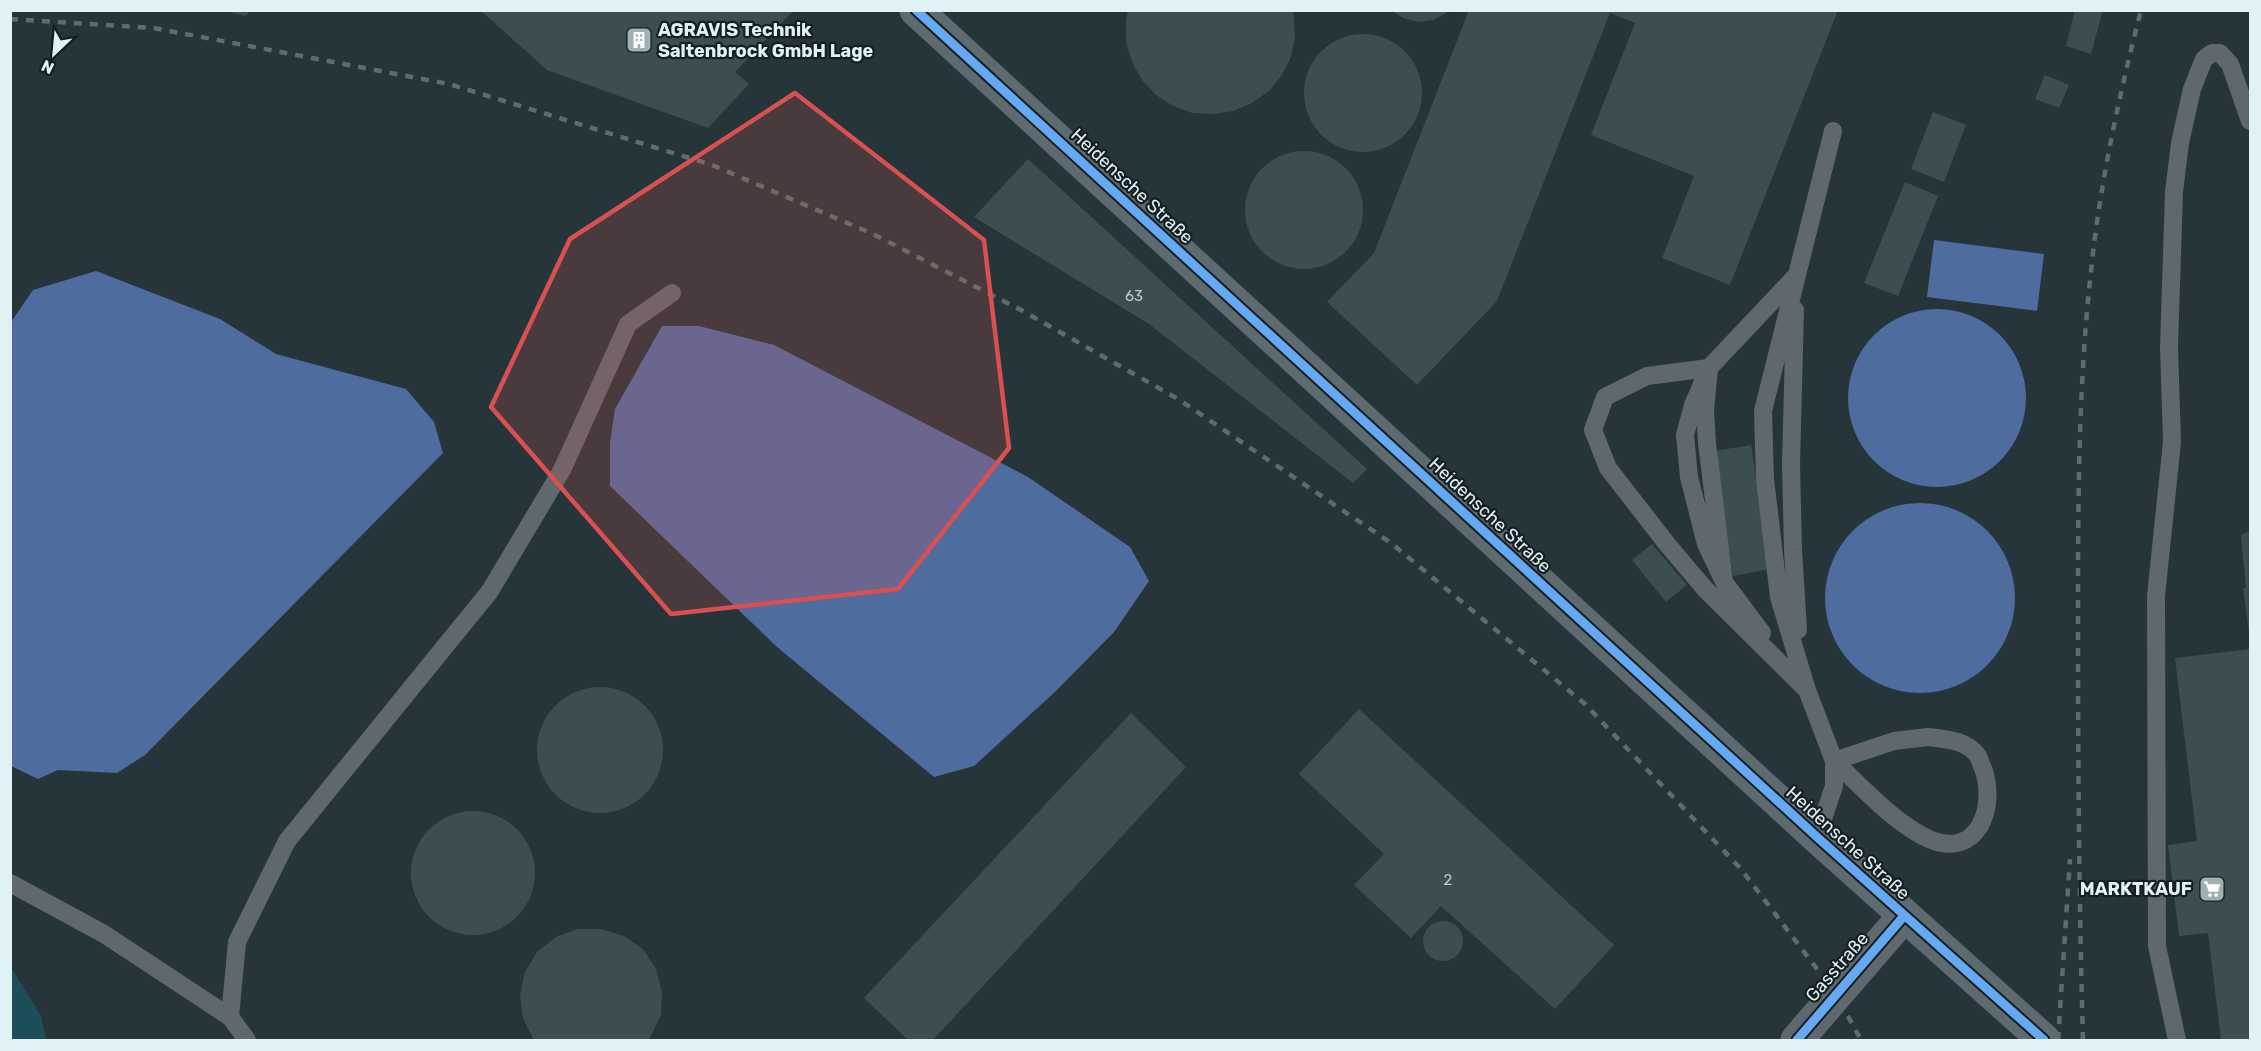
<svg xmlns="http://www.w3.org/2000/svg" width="2261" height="1051" viewBox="0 0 2261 1051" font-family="Rubik,sans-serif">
	<rect width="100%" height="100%" fill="#263539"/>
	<path fill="#1d4f5a" d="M 10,966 L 41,1016 L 46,1040 L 11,1040 Z"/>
	<path fill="#4f6c9f" d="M 1934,240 L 2044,254 L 2037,311 L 1927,297 Z
		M 96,271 L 220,319 L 276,354 L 406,389 L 434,422 L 443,453 L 145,755 L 117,773 L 58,770 L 38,779 L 11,766 L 11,322 L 33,290 Z
		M1848 398a89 89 0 1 1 178 0a89 89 0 1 1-178 0Z
		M 662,326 L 699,326 L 774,345 L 1028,477 L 1130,547 L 1149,581 L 1114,632 L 1056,691 L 974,766 L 934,777 L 777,647 L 610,486 L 610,443 L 615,409 Z
		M1825 598a95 95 0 1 1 190 0a95 95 0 1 1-190 0Z"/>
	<path fill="#3d4e50" d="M 221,10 L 250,10 L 246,16 Z
		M 480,10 L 794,10 L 735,72 L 749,84 L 708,128 L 547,70 Z
		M 1128,10 L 1293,10 L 1295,37 L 1291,57 L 1282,75 L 1269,91 L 1252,103 L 1233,111 L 1213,114 L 1192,113 L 1173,106 L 1156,95 L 1142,80 L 1132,62 L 1126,42 L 1126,22 Z
		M 1391,10 L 1452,10 L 1433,20 L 1418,22 L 1403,18 Z
		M 1469,10 L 1838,10 L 1730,285 L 1662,258 L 1694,176 L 1591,135 L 1635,23 L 1610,13 L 1497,301 L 1417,385 L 1327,302 L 1374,253 Z
		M 2075,10 L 2103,10 L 2091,54 L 2066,46 Z
		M1304 93a59 59 0 1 1 118 0a59 59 0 1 1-118 0Z
		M 2045,75 L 2069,85 L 2059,108 L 2035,99 Z
		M 1933,112 L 1966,125 L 1944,182 L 1911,169 Z
		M1245 210a59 59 0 1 1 118 0a59 59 0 1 1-118 0Z
		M 1028,159 L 1367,469 L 1353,483 L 1149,324 L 974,217 Z
		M 1905,182 L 1938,196 L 1898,296 L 1864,283 Z
		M 1751,445 L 1770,569 L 1733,576 L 1714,451 Z
		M 2250,531 L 2250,632 L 2249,632 L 2243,588 L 2246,588 L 2241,535 Z
		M 1652,544 L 1687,585 L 1666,602 L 1632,560 Z
		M 2250,649 L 2250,1040 L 2221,1040 L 2208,933 L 2179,936 L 2168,845 L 2197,841 L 2175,658 Z
		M537 750a63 63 0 1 1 126 0a63 63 0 1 1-126 0Z
		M 1359,709 L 1614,945 L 1555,1009 L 1441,906 L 1411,938 L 1354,885 L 1384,854 L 1299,774 Z
		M 1131,713 L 1186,767 L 933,1040 L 908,1040 L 864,998 Z
		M411 873a62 62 0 1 1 124 0a62 62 0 1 1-124 0Z
		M1423 941a20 20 0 1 1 40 0a20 20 0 1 1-40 0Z
		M 578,929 L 601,929 L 624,936 L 643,949 L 656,969 L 662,992 L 661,1015 L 649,1040 L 533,1039 L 523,1018 L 520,995 L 525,972 L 537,952 L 556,937 Z"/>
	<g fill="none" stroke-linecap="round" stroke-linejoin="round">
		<path stroke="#5e686e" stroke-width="18" d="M 1795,310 L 1791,464 L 1793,550 L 1798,630
			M 1724,582 L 1707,443 L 1705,411 L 1709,368 L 1647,376 L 1605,397 L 1593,430 L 1608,468 L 1667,544 L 1705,589 L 1806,689
			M 1762,633 L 1724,582 L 1706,544 L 1689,477 L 1685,435 L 1693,405 L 1709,368 L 1795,277
			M 1928,737 C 1945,739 1967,740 1978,756 C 1980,759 1981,765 1983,768 C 1997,807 1978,860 1929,839 C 1896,825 1860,785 1834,761 L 1894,741 Z
			M 1817,837 L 1834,786 L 1834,761 L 1807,690 L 1779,597 L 1765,479 L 1763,411 L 1833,131
			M 10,883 L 104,934 L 230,1017 L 247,1040
			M 230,1017 L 237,942 L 287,841 L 490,591 L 562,470 L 628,324 L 672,293
			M 2177,1040 L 2157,946 L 2156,596 L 2172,442 L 2169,347 L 2174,192 L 2180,143 L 2192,89 L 2204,59 L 2212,53 L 2220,53 L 2230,64 L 2250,121"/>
		<path stroke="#5e686e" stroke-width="33" d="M 1797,1040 L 1904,916"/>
		<path stroke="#5d6a70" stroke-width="33" d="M 916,10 L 1817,837 L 2044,1040"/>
		<path stroke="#606b6f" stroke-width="4.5" stroke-dasharray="8 8" stroke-linecap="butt" d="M 10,19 L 154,28 L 449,84 L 712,165 L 873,234 L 1021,310 L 1178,399 L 1391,543 L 1585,704 L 1741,869 L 1836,994 L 1861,1040
			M 2058,1040 L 2070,859
			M 2083,1040 C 2079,902 2078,763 2078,624 C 2078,506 2078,388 2091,271 C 2100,183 2119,96 2141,10"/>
		<g stroke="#131f22" stroke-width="13">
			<path id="cycleway" d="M 916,10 L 1817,837 L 2044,1040
				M 1797,1040 L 1904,916"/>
		</g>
		<use href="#cycleway" stroke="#66a8f1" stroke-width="9"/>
	</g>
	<path fill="#d85051" fill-opacity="0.2" stroke="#d85051" stroke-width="4.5" stroke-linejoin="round" d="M 795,93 L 984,240 L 1009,448 L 898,589 L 671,614 L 491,407 L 570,239 Z"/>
	<defs>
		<g id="building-square" transform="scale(1.35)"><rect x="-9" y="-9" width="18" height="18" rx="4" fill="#a0b0b4" stroke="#131f22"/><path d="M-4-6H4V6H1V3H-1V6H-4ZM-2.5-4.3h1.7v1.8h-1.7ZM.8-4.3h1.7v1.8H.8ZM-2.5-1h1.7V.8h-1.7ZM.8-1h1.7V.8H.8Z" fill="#fff"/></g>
		<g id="supermarket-square" transform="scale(1.35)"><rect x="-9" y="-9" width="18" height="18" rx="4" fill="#a0b0b4" stroke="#131f22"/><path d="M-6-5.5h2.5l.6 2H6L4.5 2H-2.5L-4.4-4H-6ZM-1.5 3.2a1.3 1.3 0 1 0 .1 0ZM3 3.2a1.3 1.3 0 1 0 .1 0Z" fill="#fff"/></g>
	</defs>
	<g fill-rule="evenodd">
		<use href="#building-square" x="639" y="40"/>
		<use href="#supermarket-square" x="2212" y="889"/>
	</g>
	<g text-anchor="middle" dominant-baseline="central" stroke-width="4.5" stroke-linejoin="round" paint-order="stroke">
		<g font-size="15" fill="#b8c9cc">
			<text x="1134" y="296">63</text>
			<text x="1448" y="880">2</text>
		</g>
		<g font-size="18" font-weight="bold" fill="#e1f2f6" stroke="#131f22" text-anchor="start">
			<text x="658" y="30">AGRAVIS Technik<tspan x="658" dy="21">Saltenbrock GmbH Lage</tspan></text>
			<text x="2192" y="889" text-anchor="end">MARKTKAUF</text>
		</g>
		<g font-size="18" fill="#e1f2f6" stroke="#131f22">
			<text transform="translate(1132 186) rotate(43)">Heidensche Straße</text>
			<text transform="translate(1490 515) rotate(43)">Heidensche Straße</text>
			<text transform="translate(1848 843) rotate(42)">Heidensche Straße</text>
			<text transform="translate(1837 967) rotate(-49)">Gasstraße</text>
		</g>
	</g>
	<rect width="2261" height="1051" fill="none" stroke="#e1f2f6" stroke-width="24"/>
	<g transform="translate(54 54) rotate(206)" stroke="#131f22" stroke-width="4.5" paint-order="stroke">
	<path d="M0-4.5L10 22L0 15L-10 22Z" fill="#e1f2f6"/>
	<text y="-9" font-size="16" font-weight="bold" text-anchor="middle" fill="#e1f2f6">N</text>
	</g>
</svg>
